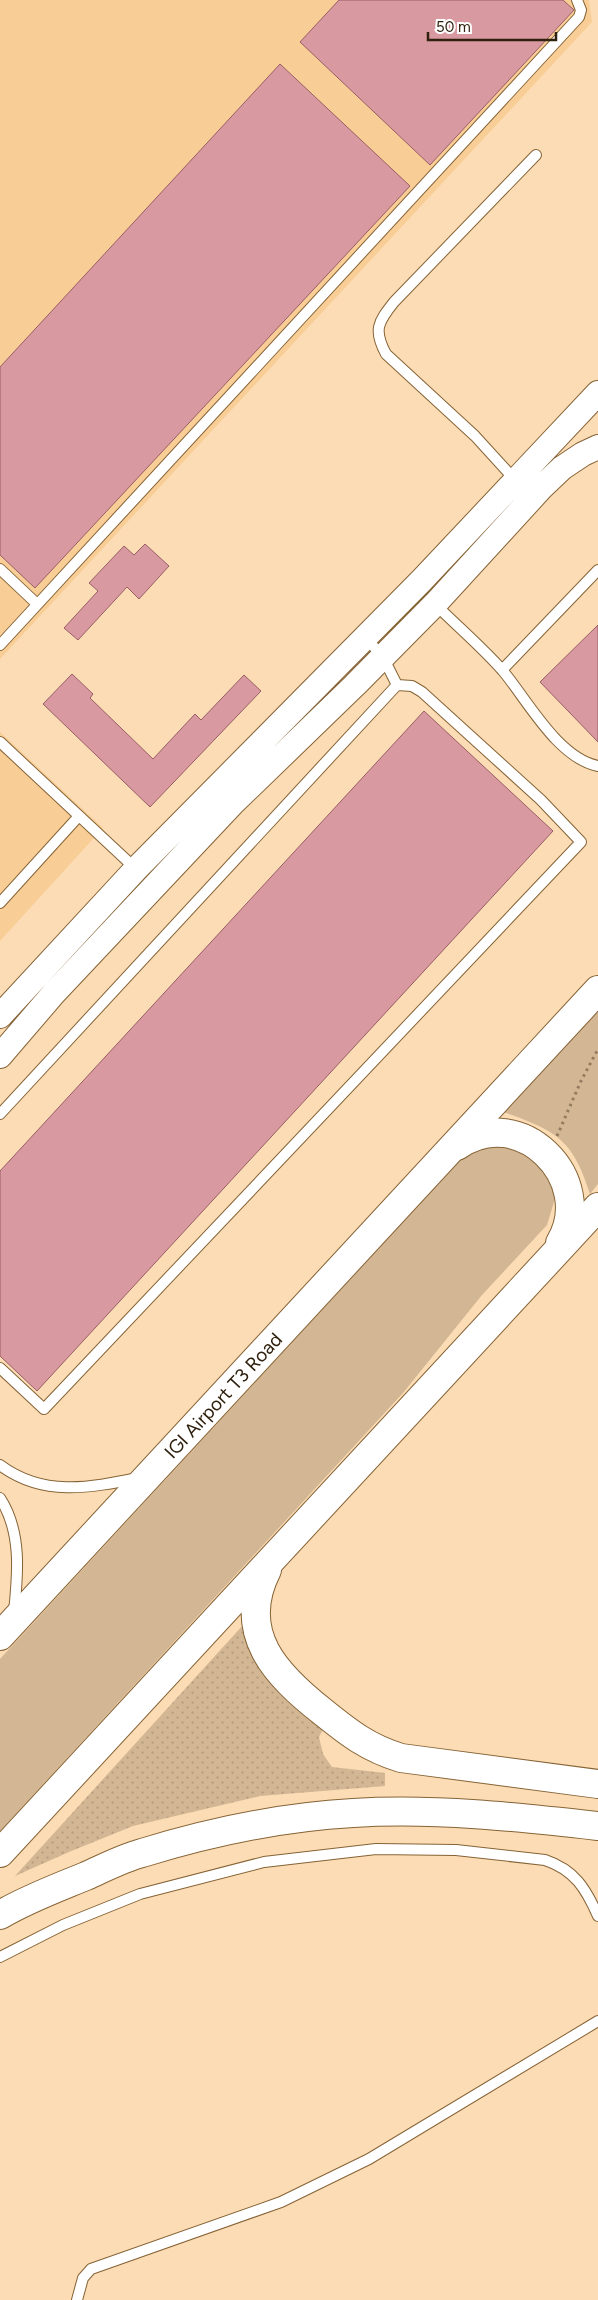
<svg xmlns="http://www.w3.org/2000/svg" width="598" height="2300" viewBox="0 0 598 2300" font-family="Figtree,sans-serif">
	<defs>
		<pattern id="grass-dots" width="8" height="8" patternUnits="userSpaceOnUse" patternTransform="scale(1.25)"><rect width="8" height="8" fill="#d3b693"/><path d="M2 2h.1M6 6h.1" fill="none" stroke="#b59c7e" stroke-width="1.8" stroke-linecap="round"/></pattern>
	</defs>
	<rect width="100%" height="100%" fill="#fbdcb5"/>
	<path fill="#f9cd96" d="M 0,0 L 589,0 L 592,22 L 0,659 Z
		M 0,732 L 103,828 L 0,941 Z"/>
	<path fill="url(#grass-dots)" d="M 244,1624 L 324,1727 L 319,1737 L 323,1754 L 332,1767 L 385,1773 L 385,1786 L 260,1796 L 133,1826 L 69,1852 L 15,1876 Z"/>
	<path fill="#d3b693" d="M 598,1008 L 598,1184 L 590,1194 C 572,1137 555,1131 501,1111 Z
		M 500,1145 L 538,1159 L 555,1188 L 554,1202 L 547,1225 L 482,1295 L 403,1393 L 0,1831 L 0,1659 L 463,1157 L 482,1147 Z"/>
	<path fill="#d999a0" stroke="#985e65" d="M 339,0 L 563,0 L 574,10 L 430,165 L 300,42 Z
		M 280,64 L 410,186 L 35,588 L 0,555 L 0,367 Z
		M 145,544 L 169,566 L 139,599 L 127,587 L 78,640 L 64,628 L 98,591 L 89,583 L 124,546 L 134,555 Z
		M 598,625 L 598,742 L 540,682 Z
		M 72,674 L 93,694 L 90,698 L 153,759 L 195,714 L 201,720 L 244,675 L 261,691 L 150,807 L 43,704 Z
		M 424,711 L 553,831 L 37,1391 L 0,1356 L 0,1171 Z"/>
	<g fill="none" stroke-linecap="round" stroke-linejoin="round">
		<g stroke="#866335" stroke-width="12">
			<path id="service" d="M 516,481 L 475,436 L 386,354 C 373,330 378,322 394,302 L 536,155
				M 0,569 L 37,604
				M 435,604 C 457,626 482,647 503,671 C 528,701 558,758 598,766
				M 366,638 L 383,657 L 397,685
				M 0,645 L 579,17 L 581,10 L 577,0
				M 502,670 L 598,570
				M 0,742 L 136,869
				M 0,903 L 79,816
				M 0,1114 L 397,685 L 412,686 L 422,692 L 541,800 L 581,842 L 44,1409 L 0,1368
				M 0,1465 C 43,1497 89,1488 138,1478
				M 0,1498 C 22,1532 18,1574 14,1612
				M 0,1957 L 63,1925 L 140,1894 L 264,1862 L 376,1849 L 456,1850 L 545,1860 C 575,1870 586,1889 598,1916
				M 77,2300 L 83,2278 L 91,2269 L 281,2202 L 369,2159 L 598,2021"/>
		</g>
		<g stroke="#866335" stroke-width="26">
			<path id="tertiary" d="M 0,1016 L 136,869 L 422,580 L 598,393
				M 0,1056 L 54,993 L 232,804 L 355,685 L 435,604 L 542,487 L 562,468 L 583,454 L 598,447"/>
		</g>
		<g stroke="#866335" stroke-width="30">
			<g id="secondary">
				<path d="M 457,1146 C 519,1101 598,1179 560,1243"/>
				<path d="M 267,1570 C 235,1633 276,1675 323,1712 C 349,1733 368,1748 401,1758 L 598,1784"/>
				<path id="s1" d="M 0,1636 L 598,990"/>
				<path d="M 0,1853 L 598,1207"/>
				<path d="M 0,1915 C 27,1899 57,1888 86,1876 C 104,1868 123,1858 142,1853 C 210,1832 282,1817 353,1813 C 435,1808 517,1817 598,1826"/>
			</g>
		</g>
		<path stroke="#927b5e" stroke-width="3" stroke-dasharray="2.5 4" stroke-linecap="butt" d="M 557,1136 L 581,1081 L 598,1049"/>
		<use href="#service" stroke="#fff" stroke-width="10"/>
		<use href="#tertiary" stroke="#fff" stroke-width="24"/>
		<use href="#secondary" stroke="#fff" stroke-width="28"/>
	</g>
	<g text-anchor="middle" dominant-baseline="central" stroke-width="4" stroke-linejoin="round" paint-order="stroke">
		<g font-size="19" fill="#30210e" stroke="#fff">
			<text stroke="none"><textPath href="#s1" startOffset="328">IGI Airport T3 Road</textPath></text>
		</g>
	</g>
	<path d="M428 32v8h128v-8" fill="none" stroke="#30210e" stroke-width="2.5"/>
	<text x="436" y="32" font-size="15" fill="#30210e" stroke="#ffffff" stroke-width="4" paint-order="stroke">50 m</text>
</svg>
